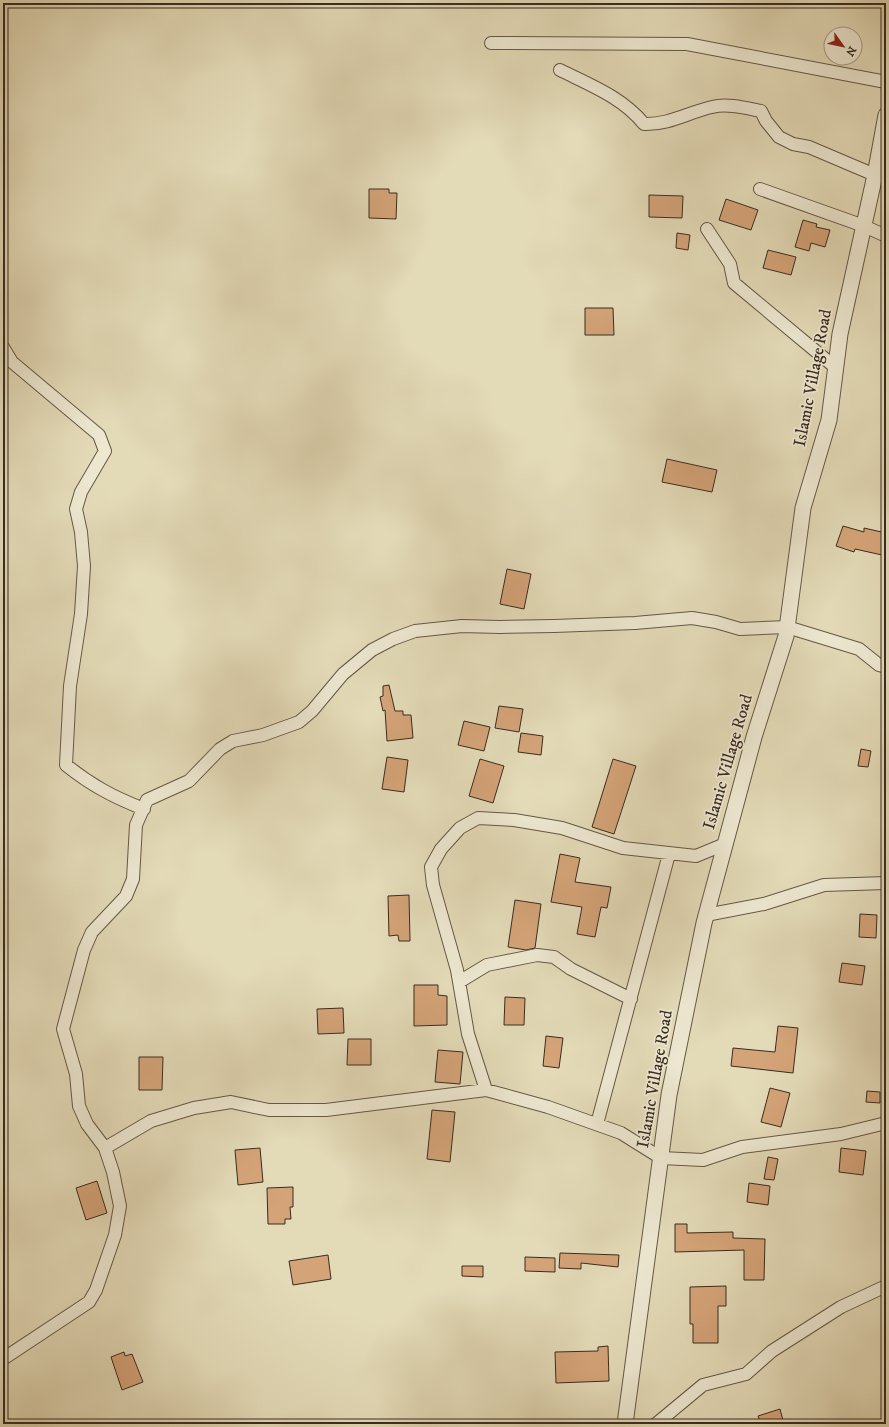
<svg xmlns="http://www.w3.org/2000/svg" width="889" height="1427" viewBox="0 0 889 1427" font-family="'IM FELL DW Pica',serif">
	<rect width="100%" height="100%" fill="#e3dab7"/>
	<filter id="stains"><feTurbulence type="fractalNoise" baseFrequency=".005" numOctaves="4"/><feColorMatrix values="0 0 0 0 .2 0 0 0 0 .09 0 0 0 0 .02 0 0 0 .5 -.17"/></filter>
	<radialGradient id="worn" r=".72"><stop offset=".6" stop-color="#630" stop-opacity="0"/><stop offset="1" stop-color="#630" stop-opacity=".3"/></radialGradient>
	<path fill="#d4a378" stroke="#392c21" d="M 369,189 L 389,189 L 389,193 L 397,193 L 396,219 L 369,218 Z
		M 649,195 L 683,196 L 682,218 L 649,217 Z
		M 726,199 L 758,210 L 751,230 L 719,220 Z
		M 803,220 L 817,224 L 816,227 L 830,230 L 825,247 L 811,243 L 809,251 L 795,247 Z
		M 677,233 L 690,235 L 688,250 L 676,248 Z
		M 768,250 L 796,257 L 791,275 L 763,268 Z
		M 585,308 L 613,308 L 614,335 L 585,335 Z
		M 667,459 L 717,470 L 712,492 L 662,482 Z
		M 843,526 L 864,532 L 864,528 L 886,533 L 882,555 L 855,549 L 854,552 L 836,546 Z
		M 507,569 L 531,574 L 524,609 L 500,604 Z
		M 389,685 L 395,711 L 403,711 L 403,715 L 411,715 L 413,738 L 387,741 L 385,710 L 383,711 L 380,697 L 383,696 L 383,686 Z
		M 499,706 L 523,709 L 519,732 L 495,728 Z
		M 464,721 L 490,727 L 484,751 L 458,745 Z
		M 521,733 L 543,736 L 541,755 L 518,752 Z
		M 861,749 L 871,751 L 868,767 L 858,766 Z
		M 387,757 L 408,760 L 404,792 L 382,789 Z
		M 480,759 L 504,766 L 493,803 L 469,796 Z
		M 613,759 L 636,766 L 614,834 L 592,827 Z
		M 560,854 L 580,858 L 575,882 L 611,887 L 607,908 L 601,907 L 595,937 L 577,934 L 582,907 L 551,902 Z
		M 409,895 L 410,941 L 399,941 L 398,935 L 389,936 L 388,896 Z
		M 515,900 L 541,904 L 535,948 L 526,950 L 508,947 Z
		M 860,914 L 877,915 L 876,938 L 859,937 Z
		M 842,963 L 865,966 L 862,985 L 839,982 Z
		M 414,985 L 438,985 L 438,995 L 447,996 L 447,1025 L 414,1026 Z
		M 505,997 L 525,998 L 524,1025 L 504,1025 Z
		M 343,1008 L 344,1033 L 318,1034 L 317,1009 Z
		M 778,1026 L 798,1028 L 793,1073 L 731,1066 L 733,1048 L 775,1052 Z
		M 546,1036 L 563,1038 L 559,1068 L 543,1066 Z
		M 348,1039 L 371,1039 L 371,1065 L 347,1065 Z
		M 438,1050 L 463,1052 L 460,1084 L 435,1082 Z
		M 139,1057 L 163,1057 L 162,1090 L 139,1090 Z
		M 770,1088 L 790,1093 L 781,1127 L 761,1122 Z
		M 867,1091 L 880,1092 L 880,1103 L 866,1102 Z
		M 432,1110 L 455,1112 L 450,1162 L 427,1159 Z
		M 260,1148 L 263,1182 L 238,1185 L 235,1150 Z
		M 841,1148 L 866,1151 L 863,1175 L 839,1172 Z
		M 768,1157 L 778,1159 L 774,1180 L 764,1179 Z
		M 97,1181 L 107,1213 L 86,1220 L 76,1188 Z
		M 749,1183 L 770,1186 L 768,1205 L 747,1202 Z
		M 293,1187 L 293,1207 L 290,1207 L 291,1219 L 285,1219 L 285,1224 L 268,1224 L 267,1188 Z
		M 675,1224 L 687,1224 L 687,1233 L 733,1232 L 733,1238 L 765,1239 L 764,1280 L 744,1280 L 744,1250 L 675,1252 Z
		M 560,1253 L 619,1255 L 618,1267 L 581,1263 L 581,1269 L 559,1268 Z
		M 328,1255 L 331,1279 L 293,1285 L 289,1261 Z
		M 525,1257 L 555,1258 L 555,1272 L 525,1271 Z
		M 462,1266 L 483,1266 L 483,1277 L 462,1276 Z
		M 726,1286 L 726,1306 L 718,1306 L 718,1343 L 693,1343 L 693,1324 L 690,1324 L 690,1287 Z
		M 608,1346 L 609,1381 L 556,1383 L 555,1352 L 598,1351 L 598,1347 Z
		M 124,1352 L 125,1356 L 132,1354 L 143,1382 L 122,1390 L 111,1357 Z
		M 780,1409 L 784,1424 L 761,1424 L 758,1416 Z"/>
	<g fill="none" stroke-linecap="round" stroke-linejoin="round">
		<g stroke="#645846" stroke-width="14">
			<path id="minor" d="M 491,43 L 687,44 L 886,82
				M 560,70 C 590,85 622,97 644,124 C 669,125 689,112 712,107 C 727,103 746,108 761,111 L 766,121 L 779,137 L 793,144 L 809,147 L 875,175
				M 760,189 L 864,226 L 886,236
				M 707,229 L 730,264 L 734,283 L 836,368
				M 3,347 L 12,362 L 99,435 L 105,451 L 81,492 L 76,509 L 81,532 L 84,566 L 81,614 L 70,686 L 66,765 C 91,785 113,797 144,809
				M 706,915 L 764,904 L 824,885 L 886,883
				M 459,982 L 487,965 L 537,955 L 554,957 L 571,969 L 631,999
				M 486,1090 L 468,1034 L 457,970 L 433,885 L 431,867 L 441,849 L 460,828 L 478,818 L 514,820 L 562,828 L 623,848 L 696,856 L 725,844
				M 597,1124 L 669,854
				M 105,1148 L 151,1121 L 194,1108 L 231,1102 L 269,1110 L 326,1110 L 486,1090 L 548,1107 L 621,1133 L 661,1158 L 703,1160 L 742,1147 L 841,1134 L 886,1123
				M 3,1359 L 89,1302 L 96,1290 L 115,1235 L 120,1206 L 113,1172 L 105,1148 L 87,1124 L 79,1106 L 76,1074 L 63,1029 L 84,950 L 92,932 L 126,896 L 133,879 L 136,825 L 147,800 L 189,781 L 220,749 L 233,741 L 263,735 L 299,722 L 312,711 L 343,674 L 372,650 L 393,639 L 415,631 L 462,626 L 500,627 L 554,626 L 635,623 L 692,618 L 716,622 L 740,629 L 787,627 L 859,649 L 879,665 L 886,667
				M 656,1424 L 703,1385 L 746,1374 L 772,1351 L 841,1307 L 886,1286"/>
		</g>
		<g stroke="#645846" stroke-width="17">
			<path id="tertiary" d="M 625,1424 L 669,1095 L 704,923 L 754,737 L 786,636 L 803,508 L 829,420 L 840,334 L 875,175 L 886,115"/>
		</g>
		<use href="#minor" stroke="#ede7d0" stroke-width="12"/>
		<use href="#tertiary" stroke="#ede7d0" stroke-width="15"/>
	</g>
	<g text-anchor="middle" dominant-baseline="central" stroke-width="3.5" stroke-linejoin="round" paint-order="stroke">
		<g font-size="17" fill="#392c21" stroke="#ede7d0">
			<text transform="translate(813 378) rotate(-79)">Islamic Village Road</text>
			<text transform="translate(728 762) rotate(-74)">Islamic Village Road</text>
			<text transform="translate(655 1079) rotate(-80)">Islamic Village Road</text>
		</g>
	</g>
	<rect width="889" height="1427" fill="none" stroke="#e3dab7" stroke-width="16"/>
	<rect x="4" y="4" width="881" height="1419" fill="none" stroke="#392c21" stroke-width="2"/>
	<rect x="8" y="8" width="873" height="1411" fill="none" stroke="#392c21"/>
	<g transform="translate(843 46) rotate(123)"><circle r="19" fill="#ede7d0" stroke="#a59c8a"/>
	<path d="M0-3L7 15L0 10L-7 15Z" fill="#8f2418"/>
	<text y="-6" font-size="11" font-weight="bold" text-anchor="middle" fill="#392c21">N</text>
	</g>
	<rect width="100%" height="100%" filter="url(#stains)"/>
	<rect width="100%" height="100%" fill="url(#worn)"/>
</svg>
